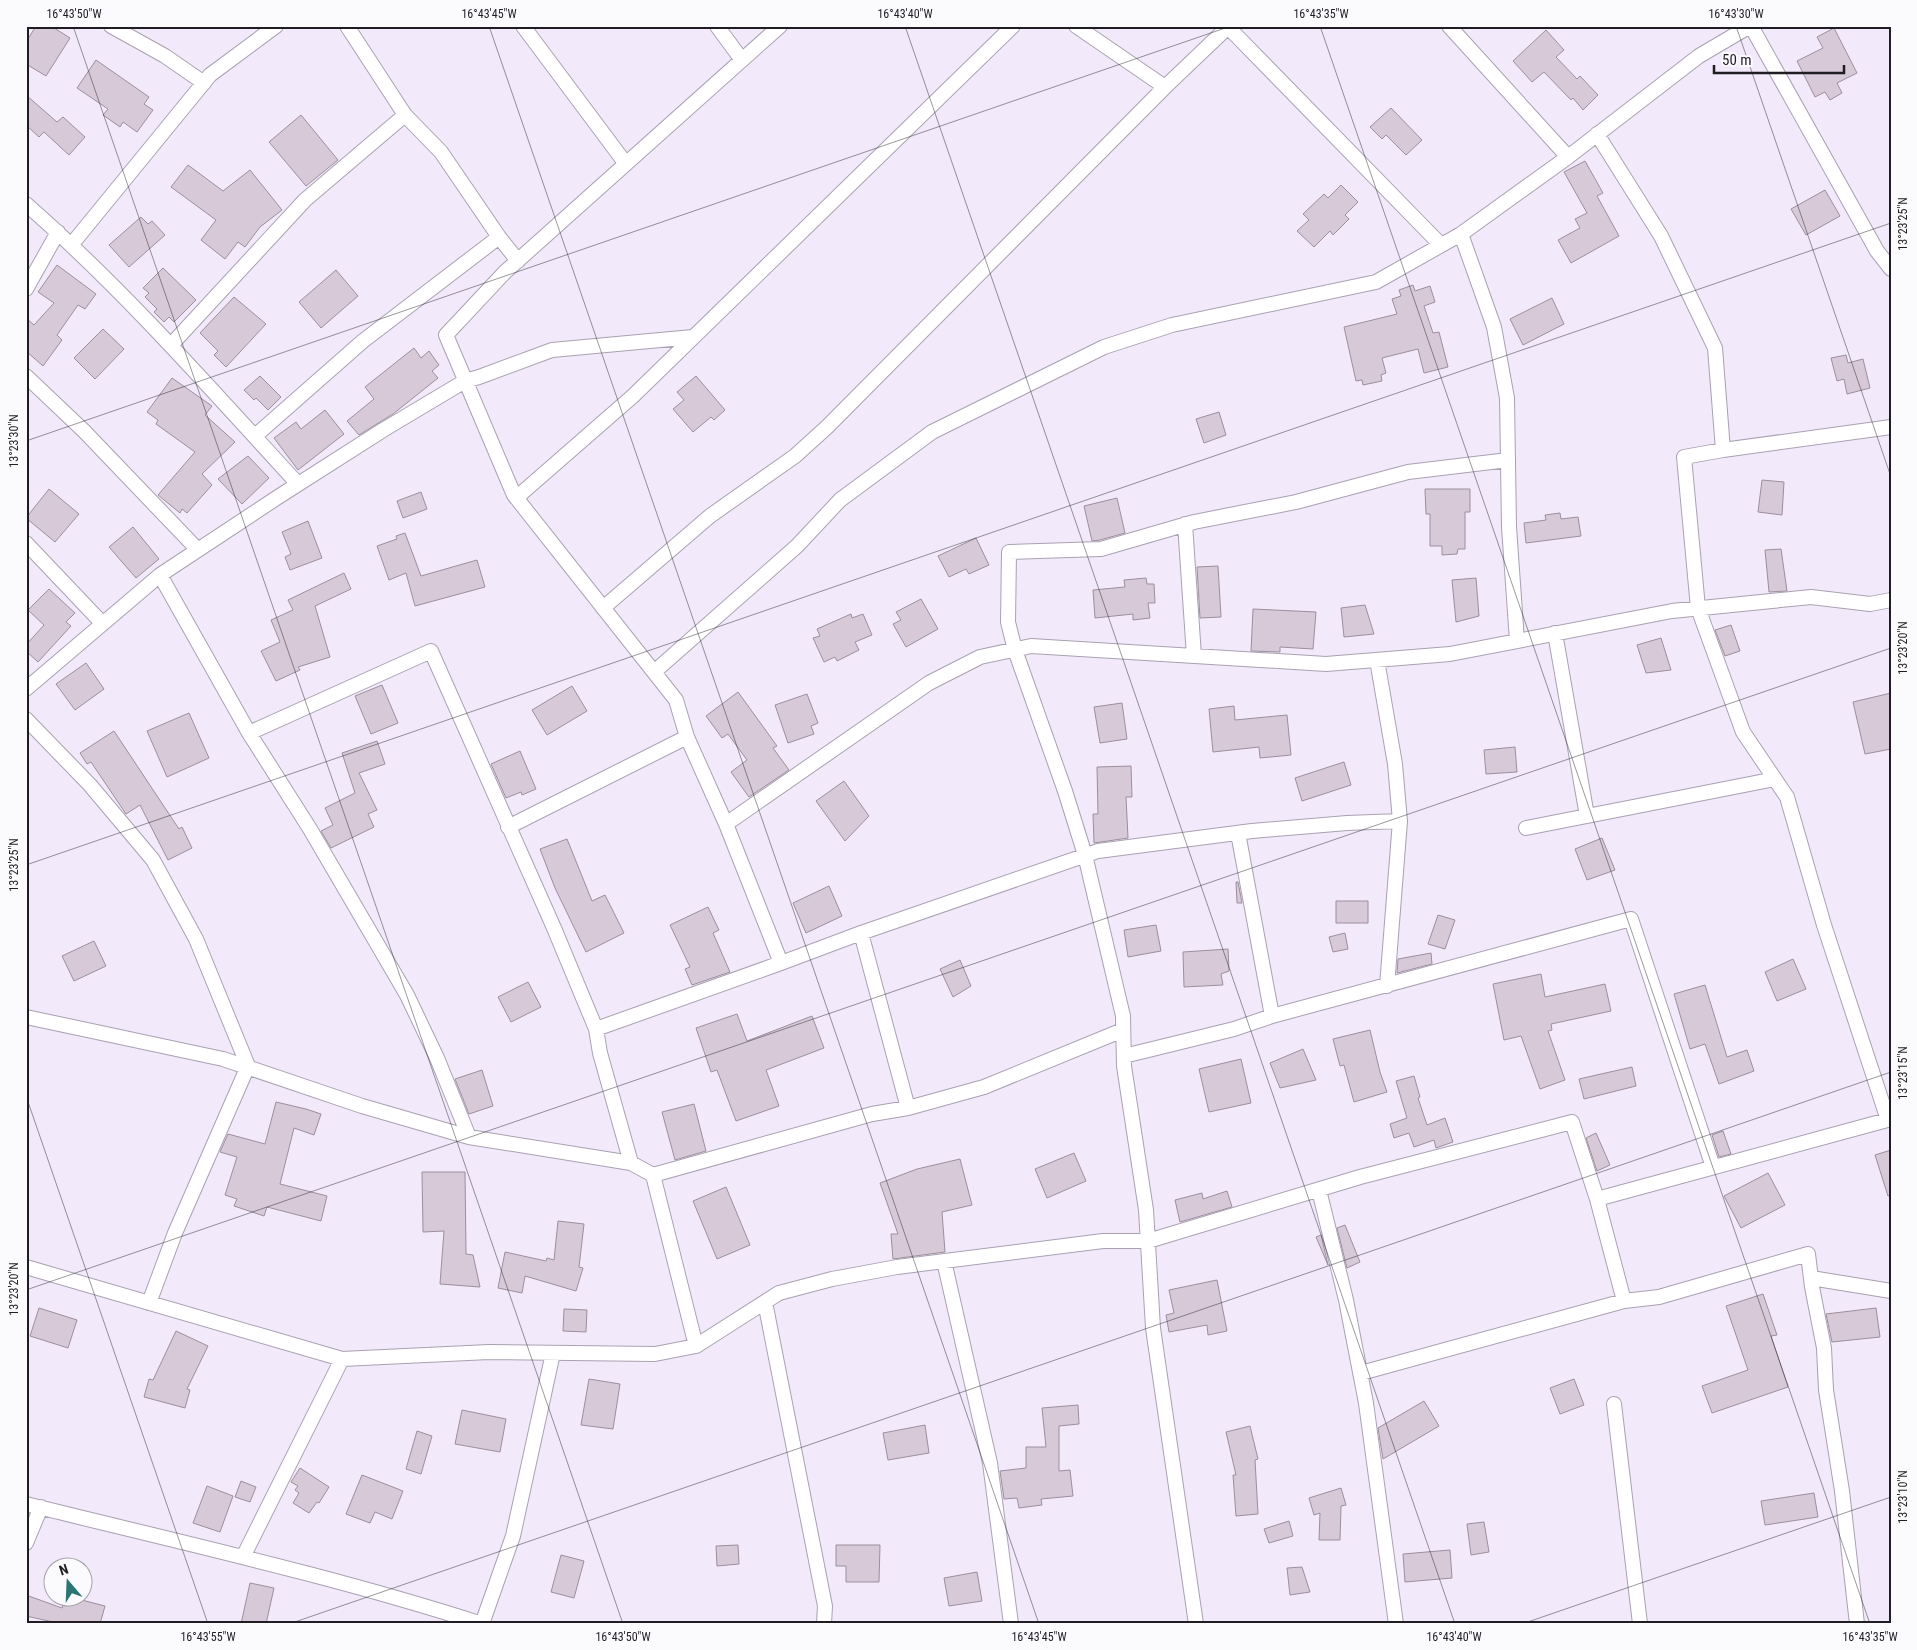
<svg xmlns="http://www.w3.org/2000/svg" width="1917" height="1650" viewBox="0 0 1917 1650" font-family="'Roboto Condensed',sans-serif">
	<rect width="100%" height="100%" fill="#f2e9fb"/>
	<path fill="#d7c9d8" stroke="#9c8f9d" d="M 36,26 L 51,26 L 70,38 L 46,76 L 26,64 L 26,42 Z
		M 1834,28 L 1857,73 L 1837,83 L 1842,93 L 1830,100 L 1825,92 L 1815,97 L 1797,61 L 1823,48 L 1817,37 Z
		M 1546,30 L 1564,50 L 1556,57 L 1577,79 L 1580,76 L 1598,95 L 1583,110 L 1573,98 L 1571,100 L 1544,72 L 1532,82 L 1513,61 Z
		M 96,60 L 149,97 L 144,104 L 153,110 L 137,132 L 123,122 L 120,127 L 103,115 L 108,109 L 77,88 Z
		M 26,95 L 57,122 L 63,117 L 85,137 L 69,155 L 44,132 L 39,137 L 26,125 Z
		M 1391,108 L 1422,140 L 1406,155 L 1386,135 L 1382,139 L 1370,127 Z
		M 301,115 L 338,160 L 306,186 L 269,142 Z
		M 1585,161 L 1603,193 L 1597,196 L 1619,236 L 1571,263 L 1558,240 L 1580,228 L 1575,219 L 1587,213 L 1564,172 Z
		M 188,165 L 223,191 L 250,170 L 282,210 L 260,227 L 245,247 L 238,242 L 225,259 L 201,240 L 216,220 L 171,187 Z
		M 1341,185 L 1358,202 L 1345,215 L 1349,219 L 1333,235 L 1330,231 L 1314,247 L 1297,231 L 1309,220 L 1303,214 L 1324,194 L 1328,198 Z
		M 1825,190 L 1840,216 L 1806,235 L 1791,209 Z
		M 141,217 L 148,224 L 152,221 L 165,235 L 129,267 L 109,245 Z
		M 57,265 L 96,294 L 85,309 L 78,305 L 57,335 L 62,340 L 43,366 L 26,351 L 26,318 L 34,325 L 54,303 L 38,292 Z
		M 163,268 L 196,300 L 174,322 L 169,317 L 164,322 L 154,312 L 157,309 L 145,297 L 149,293 L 143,288 Z
		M 336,270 L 358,296 L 321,328 L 299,302 Z
		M 1413,285 L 1415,291 L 1430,286 L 1435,302 L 1424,306 L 1433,333 L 1439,332 L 1448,367 L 1424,373 L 1418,349 L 1382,358 L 1386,373 L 1381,375 L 1382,381 L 1363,385 L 1362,380 L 1356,381 L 1344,327 L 1397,314 L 1392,299 L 1401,296 L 1399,290 Z
		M 234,297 L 266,324 L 226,367 L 214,355 L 218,351 L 200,333 Z
		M 1552,298 L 1564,324 L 1523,345 L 1510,319 Z
		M 103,329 L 124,349 L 95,379 L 74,358 Z
		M 414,348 L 421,358 L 429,351 L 439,365 L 432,371 L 438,378 L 393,414 L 359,435 L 347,421 L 374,399 L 365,387 Z
		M 1846,355 L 1848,363 L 1863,359 L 1870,388 L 1847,394 L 1844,379 L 1837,381 L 1831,358 Z
		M 260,376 L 281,397 L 268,410 L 256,398 L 254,400 L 244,390 Z
		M 696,376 L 725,410 L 714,420 L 711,417 L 693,432 L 673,409 L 684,400 L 677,392 Z
		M 172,378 L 212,406 L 205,415 L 235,442 L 202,474 L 212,485 L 187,513 L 182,509 L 180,513 L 158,495 L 195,452 L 156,424 L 158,420 L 147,412 Z
		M 325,410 L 344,434 L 298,470 L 274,438 L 296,422 L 301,429 Z
		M 1219,412 L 1226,435 L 1204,443 L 1196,419 Z
		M 248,456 L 269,478 L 242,504 L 218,479 Z
		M 1762,480 L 1784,482 L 1782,515 L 1758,512 Z
		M 49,489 L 79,514 L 55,542 L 26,518 Z
		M 1425,489 L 1470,489 L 1470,512 L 1465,512 L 1465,549 L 1458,549 L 1457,554 L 1442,555 L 1442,546 L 1430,546 L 1430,514 L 1426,514 Z
		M 421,492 L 427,509 L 403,518 L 397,501 Z
		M 1117,498 L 1125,533 L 1100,540 L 1092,541 L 1084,506 Z
		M 1560,513 L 1561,519 L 1578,517 L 1581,536 L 1526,543 L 1524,523 L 1546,520 L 1545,515 Z
		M 308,521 L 322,558 L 290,570 L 285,557 L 291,554 L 282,532 Z
		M 133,527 L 159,559 L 136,578 L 109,547 Z
		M 405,533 L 421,576 L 477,560 L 485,587 L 415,606 L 406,573 L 389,580 L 377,546 L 397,539 L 396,536 Z
		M 976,538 L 989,565 L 969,574 L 966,569 L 949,577 L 938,556 Z
		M 1781,549 L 1787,591 L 1769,592 L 1765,550 Z
		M 1218,566 L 1221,617 L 1200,618 L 1197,567 Z
		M 344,573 L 351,589 L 315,606 L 330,657 L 298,667 L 300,670 L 276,681 L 261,651 L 280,642 L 271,620 L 293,610 L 288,600 Z
		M 1146,578 L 1147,584 L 1154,584 L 1155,603 L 1148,603 L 1150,618 L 1133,620 L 1133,614 L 1095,618 L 1093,590 L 1125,587 L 1124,580 Z
		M 1476,578 L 1479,616 L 1456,622 L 1452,580 Z
		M 49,589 L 75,613 L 66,622 L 71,626 L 38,662 L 26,651 L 26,645 L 44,625 L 28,610 Z
		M 921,599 L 938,629 L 906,647 L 893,624 L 901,620 L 896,612 Z
		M 1365,605 L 1374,634 L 1344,637 L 1341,608 Z
		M 1253,609 L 1316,612 L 1313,649 L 1280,647 L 1280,652 L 1251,651 Z
		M 851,614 L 852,618 L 863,614 L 872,635 L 855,642 L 859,650 L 837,661 L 835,657 L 824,662 L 813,638 L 820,636 L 817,629 Z
		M 1731,625 L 1740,651 L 1725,656 L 1715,630 Z
		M 1661,638 L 1671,670 L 1646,673 L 1637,645 Z
		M 86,663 L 104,689 L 75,710 L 56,684 Z
		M 382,685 L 398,723 L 371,734 L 355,696 Z
		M 572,686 L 587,711 L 547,735 L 532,710 Z
		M 738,692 L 777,746 L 773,748 L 789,770 L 749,797 L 731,772 L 747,760 L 728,734 L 722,738 L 706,716 Z
		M 1891,693 L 1891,749 L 1865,754 L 1853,702 Z
		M 807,694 L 818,723 L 811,726 L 814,734 L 788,743 L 775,705 Z
		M 1122,703 L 1127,739 L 1100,743 L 1094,707 Z
		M 1234,706 L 1235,720 L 1287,715 L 1291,755 L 1260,758 L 1259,747 L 1213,752 L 1209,709 Z
		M 189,713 L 209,758 L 167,777 L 147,731 Z
		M 114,731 L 179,829 L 182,827 L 192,848 L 168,860 L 140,805 L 126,814 L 91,762 L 87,764 L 80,753 Z
		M 377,741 L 385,764 L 359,773 L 377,810 L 368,814 L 374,827 L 331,848 L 321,831 L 333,825 L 325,808 L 355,793 L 342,753 Z
		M 1515,747 L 1517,772 L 1486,774 L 1484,750 Z
		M 520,751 L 536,789 L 522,795 L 521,792 L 506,798 L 491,764 Z
		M 1344,762 L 1351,785 L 1302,801 L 1295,778 Z
		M 1131,766 L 1132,797 L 1126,797 L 1128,838 L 1094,843 L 1093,814 L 1098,814 L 1097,767 Z
		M 844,781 L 869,816 L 845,841 L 816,801 Z
		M 1602,838 L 1615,870 L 1587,880 L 1575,849 Z
		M 567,839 L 592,901 L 605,895 L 624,933 L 586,952 L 555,888 L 540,849 Z
		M 1236,882 L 1238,882 L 1242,903 L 1237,903 Z
		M 829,886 L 842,916 L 806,933 L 793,903 Z
		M 1336,901 L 1368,901 L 1368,923 L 1336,923 Z
		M 708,907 L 719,930 L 713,933 L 730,972 L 692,985 L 685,969 L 690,967 L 670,925 Z
		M 1438,915 L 1455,920 L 1445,949 L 1428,944 Z
		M 1156,925 L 1161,951 L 1128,957 L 1124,930 Z
		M 1345,933 L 1348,949 L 1333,952 L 1329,937 Z
		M 94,941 L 106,966 L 74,981 L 62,956 Z
		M 1228,949 L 1229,971 L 1221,974 L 1223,985 L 1184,987 L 1183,952 Z
		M 1431,953 L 1432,964 L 1397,973 L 1398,959 Z
		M 1793,959 L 1806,989 L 1777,1001 L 1765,972 Z
		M 960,960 L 971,986 L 953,997 L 940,969 Z
		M 1541,974 L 1545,997 L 1605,984 L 1611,1011 L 1551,1024 L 1552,1030 L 1548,1031 L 1565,1080 L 1540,1089 L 1521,1036 L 1504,1040 L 1493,984 Z
		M 528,982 L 541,1007 L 511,1022 L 498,997 Z
		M 1705,985 L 1727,1057 L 1747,1050 L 1754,1071 L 1719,1084 L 1705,1044 L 1690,1049 L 1674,994 Z
		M 737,1014 L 747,1041 L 812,1016 L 824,1048 L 766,1070 L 779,1106 L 736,1121 L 717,1070 L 711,1072 L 696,1028 Z
		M 1370,1030 L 1380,1072 L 1387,1092 L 1354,1102 L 1344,1065 L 1340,1066 L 1333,1039 Z
		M 1303,1049 L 1316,1080 L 1280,1088 L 1270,1063 Z
		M 1241,1059 L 1251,1103 L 1209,1112 L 1199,1069 Z
		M 1632,1067 L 1636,1086 L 1584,1099 L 1579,1079 Z
		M 482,1070 L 493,1106 L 469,1114 L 455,1079 Z
		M 1414,1076 L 1420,1097 L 1418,1098 L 1427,1125 L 1445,1118 L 1453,1142 L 1436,1148 L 1434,1140 L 1414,1147 L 1409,1133 L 1394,1138 L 1390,1124 L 1407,1118 L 1396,1081 Z
		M 276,1102 L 306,1109 L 321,1114 L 314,1135 L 294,1128 L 280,1184 L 327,1196 L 321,1221 L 267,1207 L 264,1216 L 234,1206 L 237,1199 L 225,1195 L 237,1157 L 220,1152 L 228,1134 L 265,1144 Z
		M 694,1104 L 706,1151 L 675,1160 L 662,1112 Z
		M 1723,1131 L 1731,1154 L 1719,1157 L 1712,1135 Z
		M 1596,1133 L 1610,1165 L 1597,1171 L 1586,1138 Z
		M 1891,1150 L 1891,1195 L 1888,1196 L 1875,1155 Z
		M 1074,1153 L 1086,1181 L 1047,1198 L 1035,1169 Z
		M 960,1159 L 972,1205 L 942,1212 L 945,1252 L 893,1259 L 891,1234 L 898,1234 L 880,1183 L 917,1169 Z
		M 422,1172 L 465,1172 L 466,1254 L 473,1255 L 480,1287 L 440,1284 L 444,1231 L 423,1232 Z
		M 1768,1173 L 1785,1205 L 1741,1228 L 1724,1196 Z
		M 726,1187 L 750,1245 L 717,1259 L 693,1201 Z
		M 1227,1191 L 1232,1207 L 1180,1222 L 1175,1200 L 1202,1193 L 1203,1199 Z
		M 558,1221 L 584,1224 L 579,1267 L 583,1268 L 576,1291 L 525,1276 L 522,1293 L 498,1288 L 505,1252 L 546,1261 L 547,1258 L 554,1260 Z
		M 1345,1225 L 1360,1262 L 1347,1268 L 1337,1228 Z
		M 1321,1235 L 1328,1265 L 1316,1237 Z
		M 1217,1280 L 1227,1331 L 1208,1335 L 1207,1325 L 1169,1332 L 1166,1315 L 1174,1313 L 1169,1290 Z
		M 1763,1294 L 1777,1335 L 1771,1336 L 1788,1387 L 1712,1413 L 1702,1386 L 1748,1370 L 1726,1306 Z
		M 39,1308 L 77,1320 L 68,1348 L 30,1336 Z
		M 1876,1308 L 1880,1337 L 1832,1342 L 1826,1314 Z
		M 564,1309 L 587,1310 L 586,1332 L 563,1331 Z
		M 176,1331 L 208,1346 L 187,1389 L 190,1390 L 185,1408 L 144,1397 L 149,1379 L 153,1380 Z
		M 589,1379 L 620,1384 L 613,1429 L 581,1425 Z
		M 1574,1379 L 1584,1405 L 1560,1414 L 1550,1388 Z
		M 1424,1401 L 1439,1426 L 1383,1459 L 1378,1428 Z
		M 1078,1405 L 1079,1424 L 1059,1426 L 1059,1471 L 1070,1470 L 1073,1496 L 1041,1499 L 1042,1505 L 1019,1508 L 1017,1498 L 1004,1499 L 1000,1471 L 1026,1468 L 1026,1447 L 1046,1447 L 1042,1408 Z
		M 462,1410 L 506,1419 L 500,1452 L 455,1444 Z
		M 925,1425 L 929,1453 L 888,1460 L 883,1433 Z
		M 1250,1426 L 1258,1459 L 1255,1460 L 1258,1514 L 1236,1516 L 1233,1475 L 1236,1475 L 1226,1432 Z
		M 417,1431 L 432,1436 L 421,1474 L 406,1469 Z
		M 300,1468 L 329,1487 L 319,1503 L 317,1502 L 309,1513 L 293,1503 L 299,1493 L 295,1490 L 298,1486 L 291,1482 Z
		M 362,1475 L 403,1491 L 392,1519 L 375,1512 L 370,1523 L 346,1514 Z
		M 241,1481 L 256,1487 L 250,1502 L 235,1497 Z
		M 207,1486 L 233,1496 L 220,1532 L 193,1523 Z
		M 1341,1488 L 1346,1505 L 1341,1506 L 1340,1540 L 1319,1540 L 1320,1513 L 1314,1515 L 1309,1498 Z
		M 1814,1493 L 1818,1517 L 1765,1525 L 1761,1501 Z
		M 1289,1521 L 1293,1536 L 1269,1543 L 1264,1529 Z
		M 1484,1522 L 1489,1552 L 1471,1555 L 1467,1524 Z
		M 738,1545 L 739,1564 L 717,1566 L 716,1546 Z
		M 836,1545 L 880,1545 L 879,1582 L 846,1582 L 846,1566 L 836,1566 Z
		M 1450,1550 L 1452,1578 L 1405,1582 L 1403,1554 Z
		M 561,1555 L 584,1561 L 574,1598 L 551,1592 Z
		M 1302,1567 L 1310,1592 L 1290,1595 L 1287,1568 Z
		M 977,1572 L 982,1601 L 949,1606 L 944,1578 Z
		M 250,1583 L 274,1588 L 266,1624 L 241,1624 Z
		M 26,1595 L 62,1608 L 65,1598 L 74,1598 L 105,1606 L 100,1624 L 62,1624 L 26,1616 Z"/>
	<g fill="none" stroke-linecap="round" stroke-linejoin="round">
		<g stroke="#a9a1b1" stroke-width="16">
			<path id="minor" d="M 111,26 L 165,56 L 204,83
				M 347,26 L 405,115 L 441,152 L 499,237 L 518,261
				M 523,26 L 626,164
				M 717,26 L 742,60
				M 1076,26 L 1165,87
				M 1449,26 L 1568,157
				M 1751,26 L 1877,251 L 1891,269
				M 1228,27 L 1441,245
				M 1597,134 L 1661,236 L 1715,348 L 1723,450
				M 26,204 C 124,290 210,388 298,484
				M 1461,234 L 1494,327 L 1507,398 L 1509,527 L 1517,641
				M 72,244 L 210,75 L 276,26
				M 26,289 L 58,232
				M 171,345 L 305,200 L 405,115
				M 26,376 L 84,431 L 198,550
				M 255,436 L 363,341 L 499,237
				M 516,498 L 633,396 L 1013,26
				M 1185,524 L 1194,656
				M 26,543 L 102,623
				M 160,575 L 249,733 L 431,651 L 554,928 L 596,1029 L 600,1053 L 631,1163
				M 603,608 L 710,516 L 795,456 L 827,427 L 1165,87 L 1229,26
				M 1555,633 L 1587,816
				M 1377,660 L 1395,764 L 1400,821 L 1387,986
				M 654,672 L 797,546 L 840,500 L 932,432 L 1104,347 L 1172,325 L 1376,282 L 1461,234 L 1568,157 L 1699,56 L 1750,26
				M 26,689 L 160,575 L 278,497 L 383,430 L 465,381 L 479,377 L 552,350 L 693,337
				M 26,719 L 90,785 L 153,860 L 196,939 L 248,1066 L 175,1233 L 149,1303
				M 249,733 L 310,829 L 407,995 L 437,1058 L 469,1137
				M 726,824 L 687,737 L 676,700 L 514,495 L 446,335 L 505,272 L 780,26
				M 508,827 L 687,737
				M 1526,828 L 1775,779
				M 1238,833 L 1272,1016
				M 861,933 L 908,1108
				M 781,963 L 726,824 L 929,683 L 980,657 L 1031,646 L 1326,664 L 1450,654 L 1672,611 L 1811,597 L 1870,604 L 1891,600
				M 26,1017 L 223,1059 L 362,1106 L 469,1137 L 631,1163 L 653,1175 L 696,1346
				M 596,1029 L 781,963 L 861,933 L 1098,851 L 1252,831 L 1347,823 L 1400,821
				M 1124,1056 L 1234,1029 L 1272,1016 L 1631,919 L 1713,1167
				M 1888,1120 L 1824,925 L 1787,797 L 1743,732 L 1698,608 L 1684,457 L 1723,450 L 1891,427
				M 653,1175 L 872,1114 L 908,1108 L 984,1087 L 1123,1030
				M 1319,1190 L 1346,1300 L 1366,1403 L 1396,1624
				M 1597,1199 L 1891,1119
				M 944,1261 L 990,1463 L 1011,1624
				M 26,1267 L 342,1359 L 243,1557
				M 1811,1278 L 1891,1291
				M 765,1302 L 825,1606 L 824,1624
				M 342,1359 L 489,1352 L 655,1354 L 696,1346 L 779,1293 L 832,1279 L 897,1267 L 1103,1241 L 1148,1241 L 1360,1177 L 1572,1122 L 1597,1199 L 1624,1301
				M 1361,1373 L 1624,1301 L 1659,1297 L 1808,1254 L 1812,1287 L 1824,1348 L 1826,1390 L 1842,1491 L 1857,1624
				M 1614,1404 L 1640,1624
				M 26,1504 C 179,1542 333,1576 482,1624
				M 26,1543 L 41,1507
				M 482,1624 L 513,1536 L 553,1353
				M 1196,1624 L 1153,1328 L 1146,1210 L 1124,1066 L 1123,1016 L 1085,855 L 1065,791 L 1015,650 L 1008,622 L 1009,552 L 1101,549 L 1194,522 L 1296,502 L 1408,472 L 1508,460"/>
		</g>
		<use href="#minor" stroke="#fff" stroke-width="14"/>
	</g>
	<path fill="none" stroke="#1f1c22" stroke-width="1" stroke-opacity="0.45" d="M 73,26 L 623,1624M 489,26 L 1039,1624M 905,26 L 1455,1624M 1320,26 L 1870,1624M 1736,26 L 1891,477M 26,441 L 1231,26M 26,865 L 1891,223M 26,1096 L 208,1624M 26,1290 L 1891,648M 289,1624 L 1891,1072M 1522,1624 L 1891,1497"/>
	<rect width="1917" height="1650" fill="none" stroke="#fbfafd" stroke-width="55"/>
	<g transform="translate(68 1582) rotate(341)"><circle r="24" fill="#fbfafd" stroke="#a3a1a5"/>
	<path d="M0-4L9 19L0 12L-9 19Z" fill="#2b7575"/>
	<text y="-8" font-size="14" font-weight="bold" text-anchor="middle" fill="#1f1c22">N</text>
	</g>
	<path d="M1714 65v8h130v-8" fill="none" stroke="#1f1c22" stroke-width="2.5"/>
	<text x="1722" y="65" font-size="15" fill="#1f1c22" stroke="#fbfafd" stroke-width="4" paint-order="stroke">50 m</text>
	<rect x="28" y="28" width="1862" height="1594" fill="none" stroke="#1f1c22" stroke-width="2"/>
	<g font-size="12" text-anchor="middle" fill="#1f1c22">
		<text x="74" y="18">16°43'50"W</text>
		<text x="489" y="18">16°43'45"W</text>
		<text x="905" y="18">16°43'40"W</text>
		<text x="1321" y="18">16°43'35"W</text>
		<text x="1736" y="18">16°43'30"W</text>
		<text transform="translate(1903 224) rotate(-90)" y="4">13°23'25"N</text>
		<text transform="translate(14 441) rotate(-90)" y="4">13°23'30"N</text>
		<text transform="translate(1903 648) rotate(-90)" y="4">13°23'20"N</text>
		<text transform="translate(14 865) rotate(-90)" y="4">13°23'25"N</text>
		<text transform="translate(1903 1073) rotate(-90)" y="4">13°23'15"N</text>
		<text transform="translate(14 1289) rotate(-90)" y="4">13°23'20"N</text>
		<text transform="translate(1903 1497) rotate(-90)" y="4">13°23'10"N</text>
		<text x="208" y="1641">16°43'55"W</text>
		<text x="623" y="1641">16°43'50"W</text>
		<text x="1039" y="1641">16°43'45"W</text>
		<text x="1454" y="1641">16°43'40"W</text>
		<text x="1870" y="1641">16°43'35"W</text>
	</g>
</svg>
